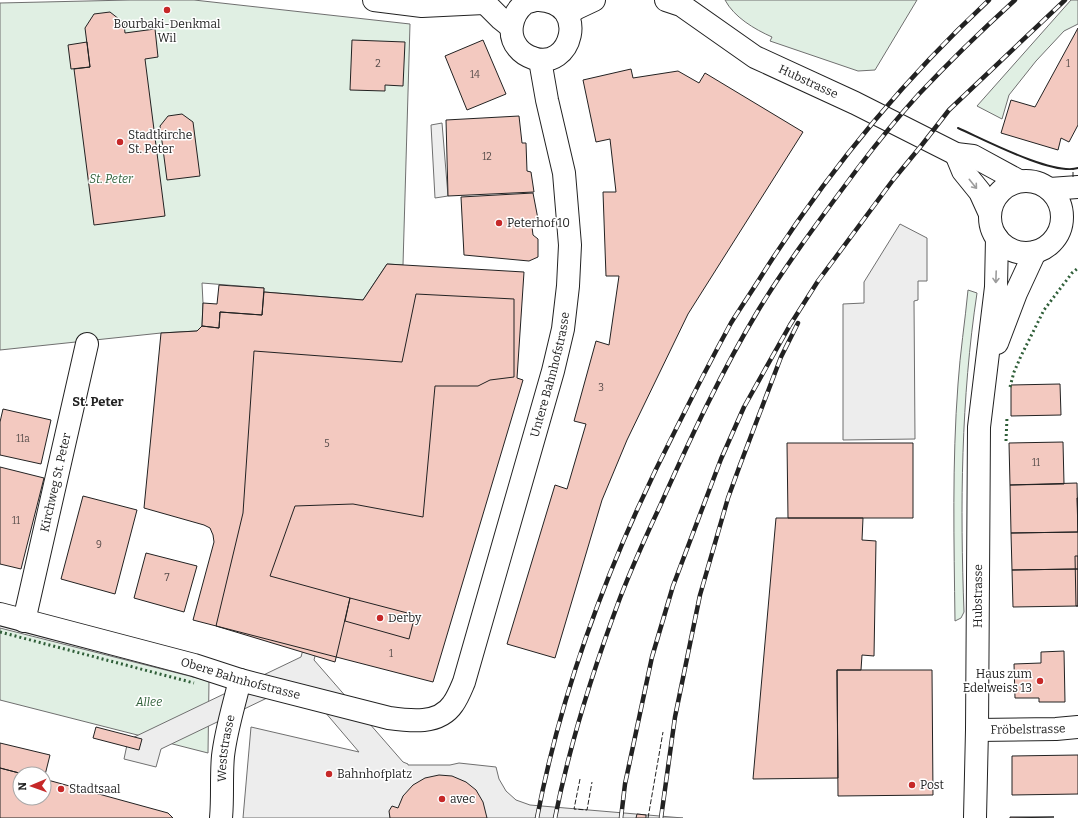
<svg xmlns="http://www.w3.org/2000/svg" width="1078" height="818" viewBox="0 0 1078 818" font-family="Bitter,serif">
	<rect width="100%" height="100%" fill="#fff"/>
	<path fill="#e0efe3" stroke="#6f6f6f" d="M 130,0 L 194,0 L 410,24 L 403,265 L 387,264 L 363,300 L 264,292 L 264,288 L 202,283 L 203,303 L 202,326 L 197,331 L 161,333 L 0,350 L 0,3 Z
		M 725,0 L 917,0 L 875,70 L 858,71 L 770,41 L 772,37 C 754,29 734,17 725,0 Z
		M 1071,0 L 1078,0 L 1078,24 L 1064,31 L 1036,61 L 1009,95 L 1002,119 L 977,106 Z
		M 968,290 L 977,293 C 961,399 960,506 964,612 L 961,618 L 955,621 C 954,542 952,463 958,384 C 960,353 965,322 968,290 Z
		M 0,628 L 209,681 L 208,753 L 0,700 Z"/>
	<path fill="#ededed" stroke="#6f6f6f" d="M 442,123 L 448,196 L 435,198 L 431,125 Z
		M 900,224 L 927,238 L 927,281 L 918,281 L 918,300 L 914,301 L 915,439 L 843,440 L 843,304 L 864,303 L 864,282 Z
		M 305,642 L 318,645 L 314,660 L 403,762 L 408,764 L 408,765 L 450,765 L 459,763 L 496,767 L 499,779 L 506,791 L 516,800 L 530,805 L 683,818 L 412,818 L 398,808 L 390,816 L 390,818 L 243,818 L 251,727 L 359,752 L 307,691 L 292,686 L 161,749 L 156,767 L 124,759 L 128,740 L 301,657 Z"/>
	<path fill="#f3c9c0" stroke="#222" d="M 110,12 L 124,23 L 125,33 L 155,29 L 158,57 L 145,59 L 165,216 L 94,225 L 74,69 L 90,67 L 85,28 L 94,14 Z
		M 1078,28 L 1078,125 L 1069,142 L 1061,138 L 1058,150 L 1001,133 L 1011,100 L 1035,107 Z
		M 352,40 L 405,42 L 403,86 L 385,85 L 385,91 L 350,90 Z
		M 483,40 L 506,94 L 467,110 L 445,56 Z
		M 87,42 L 90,67 L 71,69 L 68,45 Z
		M 631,69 L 633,78 L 678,71 L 699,83 L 705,73 L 803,132 L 688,314 L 627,440 L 602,500 L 555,658 L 507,644 L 555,485 L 567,489 L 586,424 L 574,421 L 596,341 L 609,345 L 619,276 L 606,276 L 603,192 L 616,192 L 610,139 L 596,142 L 583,80 Z
		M 182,114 L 193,122 L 200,176 L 167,180 L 160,126 L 168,116 Z
		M 519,116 L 522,143 L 526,143 L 527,171 L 531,172 L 534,192 L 448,196 L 446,120 Z
		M 533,193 L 538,219 L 532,227 L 533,235 L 538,239 L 538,257 L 529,261 L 464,255 L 461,197 Z
		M 387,264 L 524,272 L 517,378 L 523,380 L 433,682 L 193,620 L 214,542 L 213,535 L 210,528 L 204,525 L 144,508 L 161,333 L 197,331 L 202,326 L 219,328 L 220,312 L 262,315 L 264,292 L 363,300 Z
		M 219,285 L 264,288 L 262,315 L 220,312 L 219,328 L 202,326 L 203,303 L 217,304 Z
		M 416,294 L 514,299 L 514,377 L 490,380 L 478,386 L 435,386 L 423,517 L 353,504 L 295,506 L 270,576 L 350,598 L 335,662 L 216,626 L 243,513 L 254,351 L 402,362 Z
		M 1060,384 L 1061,415 L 1011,416 L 1011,385 Z
		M 3,409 L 51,420 L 41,464 L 0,455 L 0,422 Z
		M 1063,442 L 1064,484 L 1010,485 L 1009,443 Z
		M 787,443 L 913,443 L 913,518 L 788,518 Z
		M 0,467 L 44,478 L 21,569 L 0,564 Z
		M 1077,483 L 1078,532 L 1011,533 L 1010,485 Z
		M 83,496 L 137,510 L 115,594 L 61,579 Z
		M 1077,498 L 1078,498 L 1078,569 L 1012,570 L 1011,533 L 1078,532 Z
		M 776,518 L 863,518 L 862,540 L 876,541 L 874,656 L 862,655 L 861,670 L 837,670 L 838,778 L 753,779 Z
		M 146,553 L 197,566 L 184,612 L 134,598 Z
		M 1075,556 L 1078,556 L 1078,606 L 1076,606 Z
		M 1076,569 L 1078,569 L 1078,606 L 1013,607 L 1012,570 Z
		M 350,598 L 415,615 L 409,639 L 345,621 Z
		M 1064,651 L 1065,702 L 1039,702 L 1039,698 L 1015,698 L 1014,664 L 1041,663 L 1041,652 Z
		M 837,670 L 932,670 L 933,795 L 838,796 Z
		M 96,727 L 142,739 L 139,750 L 93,738 Z
		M 0,743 L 50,755 L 44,779 L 44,774 L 23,774 L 0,768 Z
		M 1078,755 L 1078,794 L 1012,795 L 1012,756 Z
		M 0,768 L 23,774 L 20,774 L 20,798 L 44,798 L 44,779 L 168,813 L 173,818 L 0,818 Z
		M 439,775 L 452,776 L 466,782 L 476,790 L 483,802 L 487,818 L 390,818 L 389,811 L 392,806 L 398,808 L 403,796 L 413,785 L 425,778 Z
		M 637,814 L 646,815 L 646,818 L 636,818 Z
		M 1010,817 L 1054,817 L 1010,818 Z"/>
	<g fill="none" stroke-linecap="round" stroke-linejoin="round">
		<g stroke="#222" stroke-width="24">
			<g id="street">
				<path d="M 374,0 L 422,6 L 484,3"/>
				<path id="s1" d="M 24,621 L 87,344"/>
				<path id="s2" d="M 977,730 L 1056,729 L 1078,727"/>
				<path id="s3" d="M 221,818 C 223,797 221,777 223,756 C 226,730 234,705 240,680"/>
			</g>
		</g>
		<g stroke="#222" stroke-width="24">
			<g id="secondary">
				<path d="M 482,0 L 501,19 L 511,27"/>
				<path d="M 536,0 C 532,1 527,2 524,4 C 511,15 507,35 518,48 C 522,53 527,56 533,58 C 571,72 591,3 539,0"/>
				<path id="s4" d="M 666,0 L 681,5 L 755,57 L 855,103 L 956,154 L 973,156 L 1019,181"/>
				<path d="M 567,14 L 577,8 L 594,0"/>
				<path d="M 956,154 L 963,171 L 980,192 L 990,214"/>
				<circle cx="1026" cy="217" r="36"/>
				<path d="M 1050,189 L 1078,187"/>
				<path d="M 997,343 L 1016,293 L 1035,252"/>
				<path id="s5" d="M 0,614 L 194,665 L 240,680 L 389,718 C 410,721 439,725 453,704 C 458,697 461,689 464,682 L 553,371 L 563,329 L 568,286 L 570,245 L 564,173 L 547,100 L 540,60"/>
				<path id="s6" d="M 975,818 L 977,730 L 979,427 L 996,287 L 997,238"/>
			</g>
		</g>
		<use href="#street" stroke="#fff" stroke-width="22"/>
		<use href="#secondary" stroke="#fff" stroke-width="22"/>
		<g stroke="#222" stroke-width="4.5">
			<path id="rail" d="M 537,818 C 563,682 613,552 676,429 C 694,393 712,358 731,323 C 741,307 752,291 762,275 C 826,174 902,81 989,0
				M 555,818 C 570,743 593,670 620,598 C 632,567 646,536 660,506 C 690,439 721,372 759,309 C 789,260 824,214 858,168 C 877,143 898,117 919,94 C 950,61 982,30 1015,0
				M 621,818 L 625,784 L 652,657 L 673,586 L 721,459 L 744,407 L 790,325 L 818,281 L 893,180 L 921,146 L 949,110 L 1065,0
				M 661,818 L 675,717 L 700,595 L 728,498 L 740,465 L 781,357 L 798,323"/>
		</g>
		<use href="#rail" stroke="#fff" stroke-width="3" stroke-dasharray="9" stroke-linecap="butt"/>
		<path stroke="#2f5e38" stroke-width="3" stroke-dasharray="2 3" stroke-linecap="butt" d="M 1010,387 L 1014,372 L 1021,356 L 1044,310 L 1072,273 L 1078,268
			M 1006,441 L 1007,417
			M 0,632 L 194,683"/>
		<path stroke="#222" stroke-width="1" stroke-dasharray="5 2" stroke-linecap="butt" d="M 1073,177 L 1073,169
			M 580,779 L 574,809 L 587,810 L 592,782
			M 648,818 L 663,732"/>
		<path stroke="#222" stroke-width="2" d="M 958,128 C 983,139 1053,176 1078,168"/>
	</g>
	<defs><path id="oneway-shaft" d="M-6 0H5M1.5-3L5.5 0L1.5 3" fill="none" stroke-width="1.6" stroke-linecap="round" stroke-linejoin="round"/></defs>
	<g stroke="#9c9c9c">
		<use href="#oneway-shaft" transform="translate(973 184) rotate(51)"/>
		<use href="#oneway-shaft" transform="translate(996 277) rotate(92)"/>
	</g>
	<g fill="#c62828" stroke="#fff" stroke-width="1.5">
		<circle cx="167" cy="10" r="4"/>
		<circle cx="120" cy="142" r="4"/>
		<circle cx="499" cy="223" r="4"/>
		<circle cx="380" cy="618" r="4"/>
		<circle cx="1040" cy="681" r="4"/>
		<circle cx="329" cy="774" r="4"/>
		<circle cx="912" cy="785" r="4"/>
		<circle cx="61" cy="789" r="4"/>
		<circle cx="442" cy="799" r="4"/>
	</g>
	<g text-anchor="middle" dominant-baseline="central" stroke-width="3" stroke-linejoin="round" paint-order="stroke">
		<g font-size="10" fill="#564c4a">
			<text x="378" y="64">2</text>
			<text x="1068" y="64">1</text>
			<text x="475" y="75">14</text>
			<text x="487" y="157">12</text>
			<text x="601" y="388">3</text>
			<text x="23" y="439">11a</text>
			<text x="327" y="444">5</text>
			<text x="1036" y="463">11</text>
			<text x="16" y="521">11</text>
			<text x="99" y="545">9</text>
			<text x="167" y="578">7</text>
			<text x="391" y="654">1</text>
		</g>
		<g font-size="12" fill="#222" stroke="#fff" text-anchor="start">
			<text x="167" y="24" text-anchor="middle">Bourbaki-Denkmal<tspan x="167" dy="14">Wil</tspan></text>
			<text x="128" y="135">Stadtkirche<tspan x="128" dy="14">St. Peter</tspan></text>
			<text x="507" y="223">Peterhof 10</text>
			<text x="388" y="618">Derby</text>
			<text x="1032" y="674" text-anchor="end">Haus zum<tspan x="1032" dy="14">Edelweiss 13</tspan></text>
			<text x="337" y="774">Bahnhofplatz</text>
			<text x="920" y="785">Post</text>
			<text x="69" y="789">Stadtsaal</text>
			<text x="450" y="799">avec</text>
		</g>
		<g font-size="12" fill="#222" stroke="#fff">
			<text stroke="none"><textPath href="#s4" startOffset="165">Hubstrasse</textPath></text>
			<text stroke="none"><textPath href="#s5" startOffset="816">Untere Bahnhofstrasse</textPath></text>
			<text stroke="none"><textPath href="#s1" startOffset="142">Kirchweg St. Peter</textPath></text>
			<text stroke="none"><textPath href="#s6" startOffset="222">Hubstrasse</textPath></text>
			<text stroke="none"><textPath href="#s5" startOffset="249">Obere Bahnhofstrasse</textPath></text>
			<text stroke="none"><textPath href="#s2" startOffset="51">Fröbelstrasse</textPath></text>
			<text stroke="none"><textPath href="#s3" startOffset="70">Weststrasse</textPath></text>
		</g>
		<g font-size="12" font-style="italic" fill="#2f5e38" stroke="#fff">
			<text x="111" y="179">St. Peter</text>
			<text x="149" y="702">Allee</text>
		</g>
		<g font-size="13" font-weight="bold" fill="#222" stroke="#fff">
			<text x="98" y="401">St. Peter</text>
		</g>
	</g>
	<g transform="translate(32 786) rotate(268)"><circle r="19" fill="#ffffff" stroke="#a7a7a7"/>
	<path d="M0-3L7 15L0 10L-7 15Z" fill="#c62828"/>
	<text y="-6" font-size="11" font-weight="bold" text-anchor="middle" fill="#222222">N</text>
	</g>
</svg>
